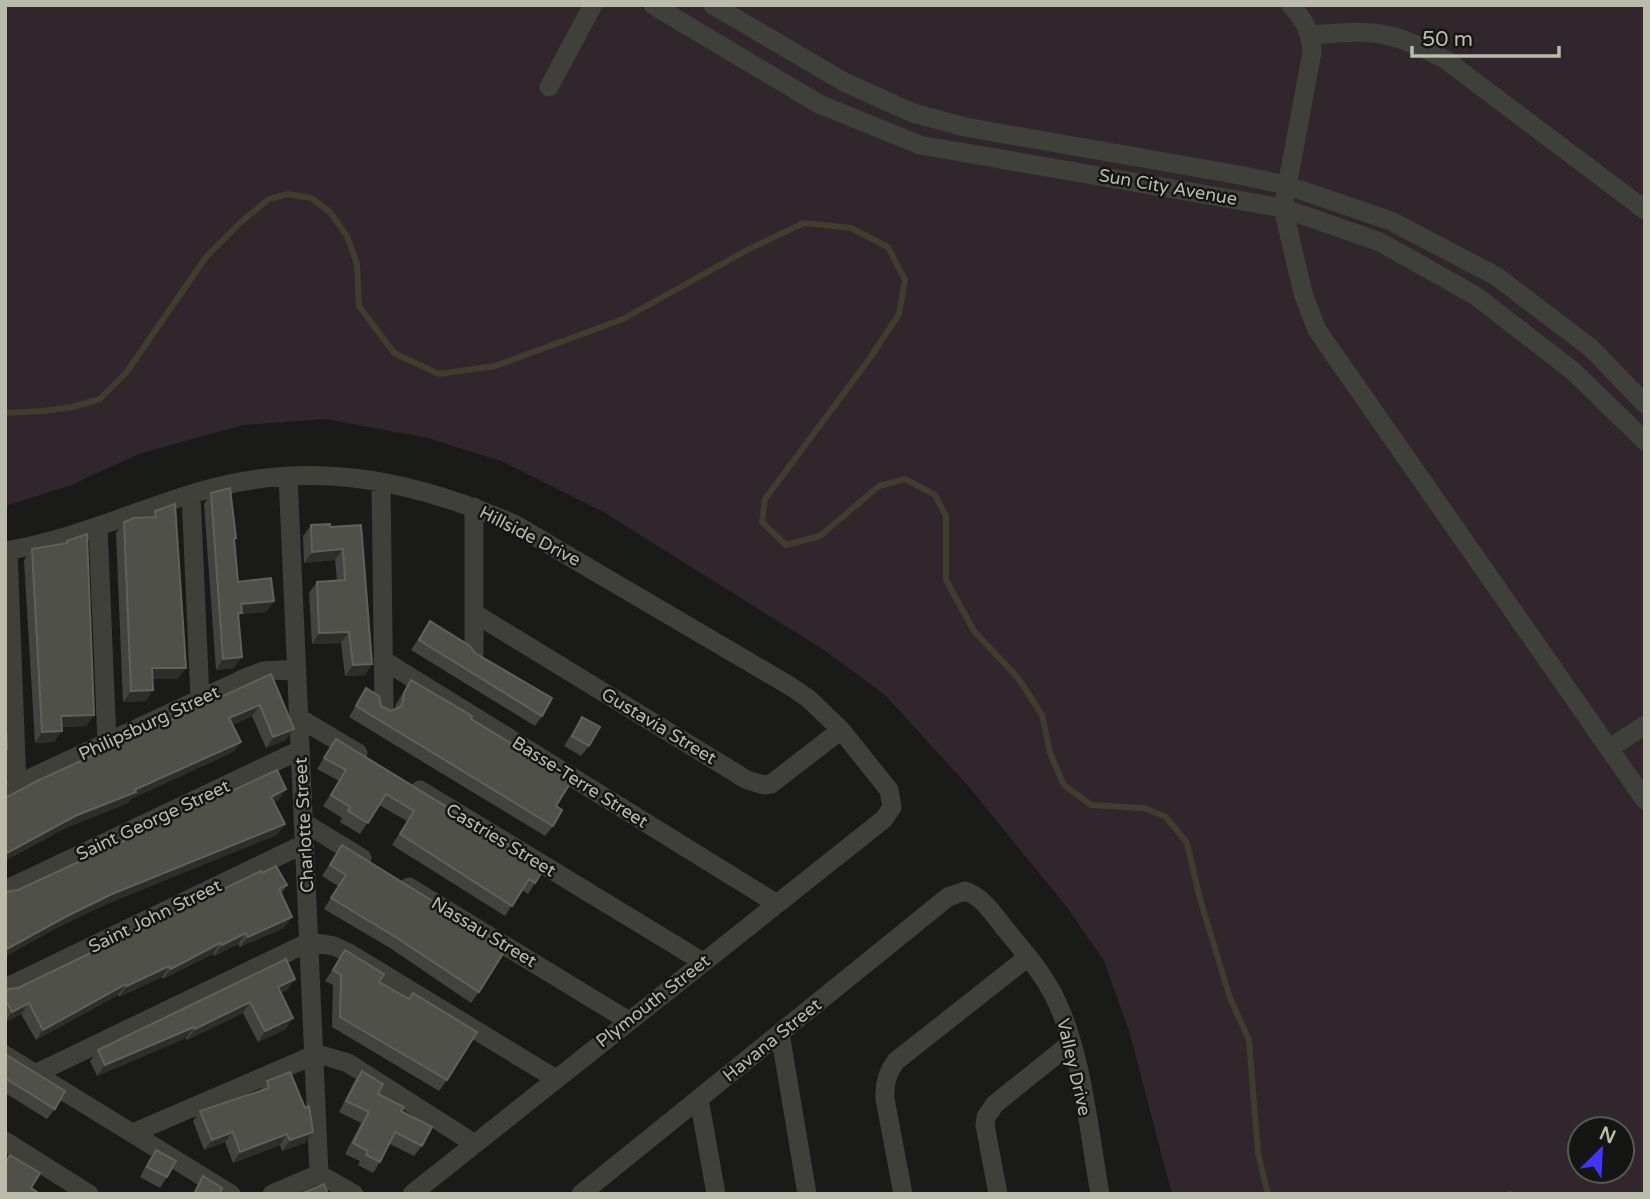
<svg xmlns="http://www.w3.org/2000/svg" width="1650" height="1199" viewBox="0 0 1650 1199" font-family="'Varela Round',sans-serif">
	<rect width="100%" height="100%" fill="#1a1b19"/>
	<path fill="#31262b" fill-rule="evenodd" d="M 5,5 L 1645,5 L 1645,1194 L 1172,1194 L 1130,1034 L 1104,961 L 1066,906 L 969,787 L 885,695 L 824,650 L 605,513 L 501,461 L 428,438 L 325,419 L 243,425 L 139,454 L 71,485 L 5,506 ZM 1580,1129 L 1622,1129 L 1622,1171 L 1580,1171 Z"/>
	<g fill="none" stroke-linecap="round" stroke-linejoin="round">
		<path stroke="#403d2e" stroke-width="6" d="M 5,413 L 43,411 L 72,407 L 100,399 L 126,373 L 206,257 L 240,223 L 269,199 L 288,194 L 311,198 L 330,212 L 347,236 L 357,264 L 359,306 L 394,353 L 439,374 L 495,366 L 623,319 L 749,249 L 804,223 L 851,228 L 888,247 L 905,280 L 899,314 L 870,358 L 765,499 L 762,522 L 786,545 L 820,536 L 879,486 L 905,479 L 935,495 L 946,516 L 946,580 L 974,631 L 1018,678 L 1042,715 L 1050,753 L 1064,785 L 1091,805 L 1144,808 L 1166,817 L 1187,843 L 1200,899 L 1230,998 L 1249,1040 L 1258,1153 L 1268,1194
			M 1509,1194 L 1510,1194"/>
		<path stroke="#3f403a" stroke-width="19" d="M 653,5 L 819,104 L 920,145 L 1283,208 L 1380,242 L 1476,296 L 1573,371 L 1645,441
			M 713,5 L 844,82 L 913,113 L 965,127 L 1239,175 L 1286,185 L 1391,221 L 1496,276 L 1591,348 L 1645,404
			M 1291,5 C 1304,20 1311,31 1312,52 L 1283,208 L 1303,293 L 1317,330 L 1645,800
			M 1311,35 C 1373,30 1390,29 1446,60 L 1645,210
			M 549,87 L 593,5
			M 288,476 L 319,1174
			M 381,482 L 384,710
			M 191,494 L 200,699
			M 98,526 L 107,742
			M 5,551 C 68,541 128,514 188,495 C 304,458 405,477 514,524 L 790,686 L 809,699 L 841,730 L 889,790 L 892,807 L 884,819 L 412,1194
			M 8,551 L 17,785
			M 474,613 L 747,780 L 764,785 L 771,784 L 841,730
			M 474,654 L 474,507
			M 383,660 L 777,904
			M 299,718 L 358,753
			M 1610,748 L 1645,725
			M 5,790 L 245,678 L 264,671 L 297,669
			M 420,790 L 703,962
			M 303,822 L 362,858
			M 409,887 L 629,1021
			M 5,890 L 300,750
			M 5,988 L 304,844
			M 780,1033 L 807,1194
			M 5,1055 L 231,1194
			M 35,1074 L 309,942 L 334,946 L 349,953 L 556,1079
			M 699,1099 L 716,1194
			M 133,1133 L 314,1055 L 325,1056 L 348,1063 L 475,1144
			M 5,1141 L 89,1194
			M 319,1174 L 354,1194
			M 272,1194 L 319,1174
			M 581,1194 L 948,897 L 965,891 C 984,897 995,917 1007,931 C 1024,952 1042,972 1054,996 C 1082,1051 1089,1132 1100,1194
			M 903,1194 L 885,1099 C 884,1084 887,1073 896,1061 L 1028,957
			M 998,1194 L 985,1125 L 986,1117 L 995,1104 L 1071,1043"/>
	</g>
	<path fill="#42433e" d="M 211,493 L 236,538 L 234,541 L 238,582 L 274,601 L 266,612 L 241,614 L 238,618 L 234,668 L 216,670 L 204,504 Z
		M 155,511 L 178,679 L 153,679 L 146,701 L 123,702 L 116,533 L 124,522 L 151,518 Z
		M 311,525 L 330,527 L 361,525 L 372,664 L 365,675 L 345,676 L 341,643 L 312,644 L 309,593 L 317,582 L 337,581 L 335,560 L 304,563 L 303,536 Z
		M 67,541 L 94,715 L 86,726 L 62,727 L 54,742 L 35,743 L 24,560 L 32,549 L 64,544 Z
		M 430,621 L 475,653 L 542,716 L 535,726 L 411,650 Z
		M 271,674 L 286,740 L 266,748 L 252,716 L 232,725 L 241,742 L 233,752 L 131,799 L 128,803 L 68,827 Z
		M 411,680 L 471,719 L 556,806 L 553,826 L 545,836 L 349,717 L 366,688 L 381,706 L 391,711 L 395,709 L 396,704 Z
		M 582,717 L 589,746 L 581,756 L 564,746 Z
		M 336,739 L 535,883 L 528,894 L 522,890 L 505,916 L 392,845 L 407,821 L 379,805 L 360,834 L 340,822 L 342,818 L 323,806 L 339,781 L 317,769 Z
		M 342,845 L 479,992 L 471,1003 L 390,948 L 324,909 L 338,886 L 322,876 Z
		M 262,873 L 287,885 L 281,894 L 284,928 L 240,947 L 238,944 L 214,956 L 213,954 L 163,979 L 162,977 L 119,997 L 118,995 L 36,1040 L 21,1014 L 5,1022 L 5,990 L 18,988 Z
		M 345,950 L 379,982 L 447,1080 L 439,1091 L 332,1027 L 333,985 L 325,981 Z
		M 295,979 L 287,990 L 281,993 L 286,1029 L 258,1042 L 243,1013 L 187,1040 L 186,1038 L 97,1076 L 90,1061 L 98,1050 Z
		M 5,1054 L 55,1109 L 47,1119 L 5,1093 Z
		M 362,1071 L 378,1094 L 401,1111 L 422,1146 L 414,1156 L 390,1144 L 380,1162 L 373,1173 L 358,1165 L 360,1161 L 345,1154 L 361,1123 L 339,1112 L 354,1082 Z
		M 267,1081 L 305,1143 L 282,1151 L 280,1145 L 233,1163 L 225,1142 L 204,1150 L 193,1121 L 200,1111 L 260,1091 Z
		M 156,1150 L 167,1177 L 160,1188 L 140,1177 L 148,1161 Z"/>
	<path fill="#2d2e2a" d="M 343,549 L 335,560 L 304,563 L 312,552 Z
		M 274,601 L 266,612 L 241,614 L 234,624 L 241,604 Z
		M 349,632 L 341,643 L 312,644 L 319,633 Z
		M 242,657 L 234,668 L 216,670 L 223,659 Z
		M 372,664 L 365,675 L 345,676 L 353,665 Z
		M 152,668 L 186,668 L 178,679 L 144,679 Z
		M 153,690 L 146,701 L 123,702 L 131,691 Z
		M 260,705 L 252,716 L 221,729 L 229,718 Z
		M 94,715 L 86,726 L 54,727 L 61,716 Z
		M 294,729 L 286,740 L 266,748 L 273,737 Z
		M 62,731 L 54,742 L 35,743 L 42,732 Z
		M 241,742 L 233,752 L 131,799 L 128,803 L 68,827 L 5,861 L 5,854 L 75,816 Z
		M 286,789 L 279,800 L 263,807 L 271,797 Z
		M 285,824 L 277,835 L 105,905 L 59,927 L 5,957 L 5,950 L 67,916 L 112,894 Z
		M 292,917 L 284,928 L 240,947 L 248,937 Z
		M 246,933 L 238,944 L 214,956 L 222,945 Z
		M 220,943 L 213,954 L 163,979 L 171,969 Z
		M 169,966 L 162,977 L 119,997 L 127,986 Z
		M 295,979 L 287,990 L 270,997 L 278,987 Z
		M 126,984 L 118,995 L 36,1040 L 43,1030 Z
		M 250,1002 L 243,1013 L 187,1040 L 195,1029 Z
		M 29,1003 L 21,1014 L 5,1022 L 12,1012 Z
		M 293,1018 L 286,1029 L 258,1042 L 265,1031 Z
		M 194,1027 L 186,1038 L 97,1076 L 105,1065 Z
		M 233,1132 L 225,1142 L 204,1150 L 212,1140 Z
		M 313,1132 L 305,1143 L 282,1151 L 290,1140 Z
		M 287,1134 L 280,1145 L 233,1163 L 240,1152 Z"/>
	<path fill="#4f504a" stroke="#606159" stroke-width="2" d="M 230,488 L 236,538 L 234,538 L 238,582 L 271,578 L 274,601 L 241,604 L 242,613 L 238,613 L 242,657 L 223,659 L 211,493 Z
		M 175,504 L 186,668 L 152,668 L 153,690 L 131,691 L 124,522 L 134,518 L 156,517 L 155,511 Z
		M 330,524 L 330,527 L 361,525 L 372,664 L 353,665 L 349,632 L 319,633 L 317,582 L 345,580 L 343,549 L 312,552 L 311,525 Z
		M 87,534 L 94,715 L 61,716 L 62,731 L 42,732 L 32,549 L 67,543 L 67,541 Z
		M 430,621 L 470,646 L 475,653 L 552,698 L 542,716 L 419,640 Z
		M 271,674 L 294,729 L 273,737 L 260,705 L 229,718 L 241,742 L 134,790 L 136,792 L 75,816 L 5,854 L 5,798 L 37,781 Z
		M 411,680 L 472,716 L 471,719 L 572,780 L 556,806 L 562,810 L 553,826 L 356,706 L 366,688 L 379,696 L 381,706 L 391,711 L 402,706 L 404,693 Z
		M 5,713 L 7,749 L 5,749 Z
		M 582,717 L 600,727 L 589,746 L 572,736 Z
		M 336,739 L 545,867 L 535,883 L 529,879 L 512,906 L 400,834 L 414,811 L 386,794 L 368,823 L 348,811 L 350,807 L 331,795 L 346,770 L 324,758 Z
		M 277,770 L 286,789 L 271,797 L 285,824 L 112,894 L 67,916 L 5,950 L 5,893 L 10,891 L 18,890 Z
		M 342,845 L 507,947 L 479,992 L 397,938 L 331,898 L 346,875 L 330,865 Z
		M 276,866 L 287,885 L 279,889 L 292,917 L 248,937 L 246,933 L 222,945 L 220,943 L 171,969 L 169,966 L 127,986 L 126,984 L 43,1030 L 29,1003 L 12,1012 L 5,999 L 5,990 L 9,989 L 18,988 L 261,871 L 262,873 Z
		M 345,950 L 384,974 L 379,982 L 409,999 L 413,993 L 477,1032 L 447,1080 L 340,1017 L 341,975 L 333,970 Z
		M 286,959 L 295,979 L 278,987 L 293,1018 L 265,1031 L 250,1002 L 195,1029 L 194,1027 L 105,1065 L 98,1050 Z
		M 5,1054 L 65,1091 L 55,1109 L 5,1078 Z
		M 362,1071 L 383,1084 L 378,1094 L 404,1107 L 401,1111 L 432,1127 L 422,1146 L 395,1132 L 380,1162 L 366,1155 L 368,1151 L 353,1143 L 369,1112 L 346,1101 Z
		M 290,1072 L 305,1108 L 309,1106 L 313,1132 L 290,1140 L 287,1134 L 240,1152 L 233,1132 L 212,1140 L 200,1111 L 269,1088 L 267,1081 Z
		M 156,1150 L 176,1161 L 167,1177 L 147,1167 Z
		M 10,1155 L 40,1173 L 31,1188 L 40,1194 L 8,1194 L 5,1192 L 5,1163 Z
		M 203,1176 L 222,1188 L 219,1194 L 194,1194 Z
		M 324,1184 L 328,1194 L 300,1194 Z"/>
	<g text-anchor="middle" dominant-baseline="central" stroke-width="5" stroke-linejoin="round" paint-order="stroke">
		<g font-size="18" fill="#babbab" stroke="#151614">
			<text transform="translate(1168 187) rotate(10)">Sun City Avenue</text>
			<text transform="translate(530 536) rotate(27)">Hillside Drive</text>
			<text transform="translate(149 723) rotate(-25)">Philipsburg Street</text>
			<text transform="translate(659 726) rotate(31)">Gustavia Street</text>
			<text transform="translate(580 782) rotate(32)">Basse-Terre Street</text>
			<text transform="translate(153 820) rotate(-25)">Saint George Street</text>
			<text transform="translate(304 825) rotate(-93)">Charlotte Street</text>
			<text transform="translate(501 840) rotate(31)">Castries Street</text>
			<text transform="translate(155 916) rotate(-26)">Saint John Street</text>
			<text transform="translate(484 932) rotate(31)">Nassau Street</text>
			<text transform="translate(653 1001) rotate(-38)">Plymouth Street</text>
			<text transform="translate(772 1040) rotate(-39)">Havana Street</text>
			<text transform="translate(1074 1067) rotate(77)">Valley Drive</text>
		</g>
	</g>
	<rect width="1650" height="1199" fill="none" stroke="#babbab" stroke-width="14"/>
	<g transform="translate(1601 1150) rotate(24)"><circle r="33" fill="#151614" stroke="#575850" stroke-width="2"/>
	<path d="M0-5L12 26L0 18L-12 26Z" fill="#4135f8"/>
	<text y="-10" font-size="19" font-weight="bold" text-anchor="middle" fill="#babbab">N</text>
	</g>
	<path d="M1412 46v10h147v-10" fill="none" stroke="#babbab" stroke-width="3.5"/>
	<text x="1422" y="46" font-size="21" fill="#babbab" stroke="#151614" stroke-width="5" paint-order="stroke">50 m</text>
</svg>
